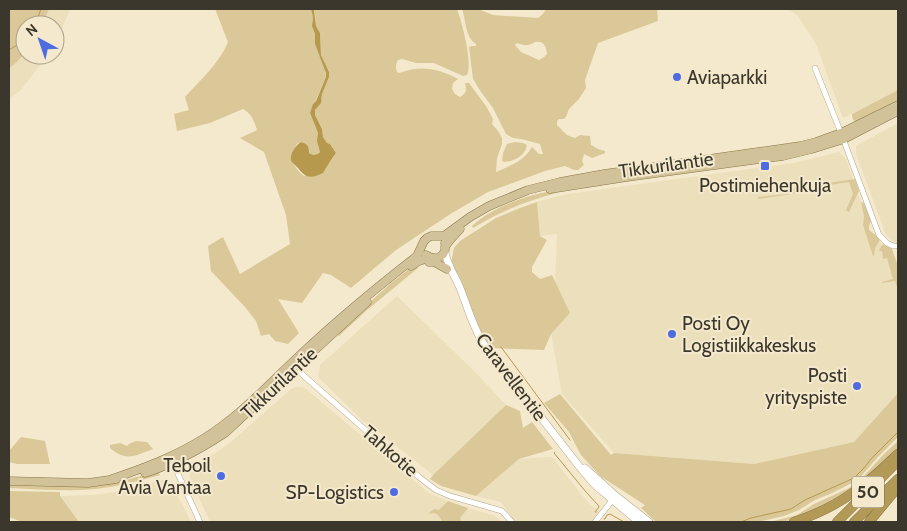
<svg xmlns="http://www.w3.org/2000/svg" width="907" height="531" viewBox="0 0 907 531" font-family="Cabin,sans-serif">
	<rect width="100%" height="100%" fill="#f5e9cd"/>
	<path fill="#ecdfbb" d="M 9,9 L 70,9 L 63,26 L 55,42 L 55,25 L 25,25 L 25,55 L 48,55 L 20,91 L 9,98 Z
		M 788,9 L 898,9 L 898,90 L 843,118 L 816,44 L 798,16 Z
		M 898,123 L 898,253 L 893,241 L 886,235 L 856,154 L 856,146 Z
		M 839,152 L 846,159 L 868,222 L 866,224 L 869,233 L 873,235 L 891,254 L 898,274 L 898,393 L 854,442 L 754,464 L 614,453 L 562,394 L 551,334 L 570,313 L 555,284 L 557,234 L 540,236 L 537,202 L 558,196 L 575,193 L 794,163 Z
		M 397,296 L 476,373 L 506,405 L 433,475 L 366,422 L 364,422 L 318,377 L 320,365 Z
		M 295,387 L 302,387 L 306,389 L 429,493 L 459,506 L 493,515 L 503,522 L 210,522 L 190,478 L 190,473 L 192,466 L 217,452 L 231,442 L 291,389 Z
		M 552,457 L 589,504 L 600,511 L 593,522 L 515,522 L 501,502 L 476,496 L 519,459 Z
		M 162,480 L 167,482 L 172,486 L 183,506 L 191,522 L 79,522 L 60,496 L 91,495 L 117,492 Z"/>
	<path fill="#dbc899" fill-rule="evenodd" d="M 9,9 L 49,9 L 42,25 L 25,25 L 25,53 L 16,63 L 9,68 Z
		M 215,9 L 311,9 L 313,17 L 312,26 L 315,34 L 315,44 L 325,69 L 326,77 L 310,113 L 318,133 L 320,152 L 319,154 L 313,155 L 309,153 C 309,146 308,144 301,142 L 297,144 L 291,157 C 293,164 298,172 304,176 L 325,170 C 327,164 333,159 336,153 L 330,144 L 327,143 L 323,137 L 322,129 L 315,115 L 315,110 L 322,98 L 322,94 L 329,77 L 329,72 L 321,55 L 320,33 L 316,26 L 315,14 L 314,9 L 457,9 C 462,23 473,62 467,75 L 463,76 L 434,63 L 416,63 L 402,59 L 398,60 C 396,64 395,67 397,72 L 399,73 C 422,65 437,68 458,79 L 453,83 L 452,89 L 455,94 L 460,97 C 466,94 467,89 465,83 L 469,83 L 486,106 L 493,119 L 492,124 L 499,132 L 502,138 L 502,144 L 497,158 L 496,172 C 510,166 524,161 532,147 L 539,154 L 543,154 L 540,144 L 521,139 L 513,138 L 506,134 L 493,108 L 481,92 L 473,79 L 469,47 L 472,46 L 476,46 L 476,44 C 465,37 466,20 462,9 L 478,9 L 493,15 L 538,18 L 543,14 L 546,9 L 657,9 L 658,21 L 598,43 L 585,80 L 586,88 L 579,99 L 569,109 L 566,117 L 564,119 L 559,119 L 557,121 L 557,125 L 567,135 L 575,138 L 580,135 L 590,136 L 591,145 L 598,149 L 605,151 L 605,153 L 592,158 L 584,154 L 582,161 L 584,165 L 578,170 L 574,170 L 565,166 L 545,171 L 488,192 L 452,213 L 396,250 L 351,288 L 331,275 L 323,273 L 302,303 L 278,299 L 299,333 L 288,344 L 275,341 L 269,334 L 261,336 L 256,321 L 244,306 L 211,271 L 208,246 L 223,237 L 240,274 L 290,244 L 286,215 L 264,152 L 240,138 L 257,130 C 254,121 252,114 243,109 L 210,123 L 177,131 L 174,114 L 189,110 L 185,97 C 201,79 219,64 228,42 ZM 535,42 C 544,41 546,46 547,54 L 544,57 L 539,60 L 521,52 L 515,45 L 517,43 C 524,46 529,46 535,42 Z
		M 898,90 L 898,102 L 857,123 C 853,121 852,118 852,114 Z
		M 515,142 L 523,143 L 527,145 C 525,156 515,161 504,162 L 502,161 L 503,153 L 507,144 Z
		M 855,179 L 859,191 L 849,212 L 846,210 L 853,194 L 849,182 L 798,190 L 798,193 L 758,199 L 758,197 L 787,194 L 791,191 L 794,188 Z
		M 552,191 L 556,193 C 525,202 501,211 473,228 L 472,226 C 491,208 526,195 552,191 Z
		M 537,202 L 540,236 L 547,240 L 532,267 L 532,272 L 540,279 L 552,275 L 570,313 L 551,334 L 544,350 L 490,348 L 482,335 L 451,263 L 454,248 L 460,241 L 496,218 L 520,208 Z
		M 861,202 L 864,203 L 871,221 C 867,230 869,230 876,235 C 877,236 879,239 880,240 L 875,248 L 874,255 L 873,256 L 863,225 L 864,216 Z
		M 883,244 L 892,249 L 898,266 L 898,290 L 895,281 L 882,283 L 882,282 L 893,279 L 887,258 L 883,259 L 882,251 L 879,251 L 880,248 Z
		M 414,265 L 418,266 L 418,268 L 366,311 L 339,336 L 336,333 L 391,283 Z
		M 898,393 L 898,437 L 878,457 L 863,474 L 854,482 L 830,494 L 815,500 L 799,510 L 784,516 L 757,522 L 656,522 L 641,508 L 645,505 L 600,476 L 581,455 L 569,432 L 544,403 L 560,394 L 611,455 L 614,453 L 754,464 L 854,442 Z
		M 506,405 L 520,411 L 523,428 L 532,422 L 553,449 L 519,459 L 476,496 L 441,486 L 430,479 L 433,475 Z
		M 21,437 L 45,441 L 50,464 L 17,464 L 9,462 L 9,451 Z
		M 136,441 L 147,442 L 153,449 C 134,456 127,462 110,448 L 110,445 L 120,443 L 127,446 L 129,444 Z
		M 898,441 L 898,450 L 851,491 L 837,499 L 790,520 L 783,522 L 770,522 L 797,515 L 814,504 L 849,488 L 863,477 L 882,456 Z
		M 158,471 L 160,475 C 138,481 117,487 95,489 C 66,492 37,489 9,488 L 9,484 L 101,484 L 122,481 Z
		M 9,491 L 60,492 L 60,496 L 79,522 L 22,522 L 9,517 Z
		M 448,501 L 468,508 L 460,518 L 461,522 L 442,522 C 439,514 436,512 428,514 L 434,509 L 439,510 Z"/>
	<path fill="#b6994d" d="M 311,9 L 314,10 L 316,26 L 320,33 L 321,55 L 329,72 L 329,77 L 322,94 L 321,103 L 315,110 L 315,115 L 322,129 L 323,137 L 327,143 L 330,144 L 336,153 C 331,160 327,166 323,173 C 311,179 305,178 298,168 C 297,167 293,163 292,162 C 288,156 296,145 301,142 C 308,144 309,146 309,153 L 313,155 L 318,154 L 320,152 L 317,141 L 318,133 L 310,113 L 313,104 L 316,101 L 326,77 L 326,73 L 315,44 L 315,34 L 312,26 L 313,17 Z"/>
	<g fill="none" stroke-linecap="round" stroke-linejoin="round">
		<path stroke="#b6994d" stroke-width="1" d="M 35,25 L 41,9
			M 9,50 L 25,40
			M 501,347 L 570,440
			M 555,452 L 554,453 L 586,492 L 598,505 L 599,507 L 595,512 L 596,512
			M 604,519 L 605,519 L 607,515 L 610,514 L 624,522
			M 741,522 L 751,518 L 791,509 L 805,500 L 854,478 L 863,469 L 871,459 L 898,432"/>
		<g stroke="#b3a98d" stroke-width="6">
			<path id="street" d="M 815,68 L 841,133 L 879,235 L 887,243 L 893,246 L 895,246
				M 295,366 L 304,376 L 419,477 L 436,490 L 450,496 L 502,511 L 512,522
				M 172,461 L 200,522
				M 595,522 L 614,498"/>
		</g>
		<g stroke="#b3a98d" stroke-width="8">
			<path id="secondary" d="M 445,252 C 447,265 455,276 460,288 C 468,308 472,325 483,343 L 582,470 L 595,485 L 639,522
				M 585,468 L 616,496 L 649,522"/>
		</g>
		<g stroke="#887747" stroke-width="9">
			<path id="primary" d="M 550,189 L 627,177 L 783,156 L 812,149 L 844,139 L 898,111
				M 445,247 L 450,240 L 460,229
				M 426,255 C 437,262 447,256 445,243
				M 429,262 L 434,262 L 447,269
				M 411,266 L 419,261 L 429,258
				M 145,473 C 174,464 199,450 225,433 L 367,302
				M 112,479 C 144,468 174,457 203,439 C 239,417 267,386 298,357 C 336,321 376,288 417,256 L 424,241 L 427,238 L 431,236 L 444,236 L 470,217 L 489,206 L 528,190 L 560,182 L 604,174 L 800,146 L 816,142 L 841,133 L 898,105
				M 9,481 L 88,483 L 116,479"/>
		</g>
		<g stroke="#887747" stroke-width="10">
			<path id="highway" d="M 794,522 C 815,515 836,505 854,492 C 870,481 884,467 898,454
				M 837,522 L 898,461
				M 854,522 L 898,479
				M 869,522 L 898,487"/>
		</g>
		<use href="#street" stroke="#fff" stroke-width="5"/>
		<use href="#secondary" stroke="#fff" stroke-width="7"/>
		<use href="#primary" stroke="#d1c29a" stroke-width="8"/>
		<use href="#highway" stroke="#b29956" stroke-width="9"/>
	</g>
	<g fill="#4e6ce0" stroke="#f5e9cd" stroke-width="2">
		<circle cx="677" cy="77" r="5"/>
		<rect x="760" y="161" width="10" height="10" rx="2.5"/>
		<circle cx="672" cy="334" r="5"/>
		<circle cx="857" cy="386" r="5"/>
		<circle cx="221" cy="476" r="5"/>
		<circle cx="394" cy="492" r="5"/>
	</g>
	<g text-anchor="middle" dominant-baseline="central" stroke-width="4" stroke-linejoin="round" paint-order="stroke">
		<rect fill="#f5e9cd" stroke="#736c5c" stroke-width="1" x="852" y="476.5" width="32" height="31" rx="4"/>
		<g font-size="18" font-weight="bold" fill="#3b372c">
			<text x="868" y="492">50</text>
		</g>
		<g font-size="19" fill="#3b372c" stroke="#f5e9cd" text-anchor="end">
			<text x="687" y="77" text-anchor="start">Aviaparkki</text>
			<text x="765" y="185" text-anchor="middle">Postimiehenkuja</text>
			<text x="682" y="323" text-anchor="start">Posti Oy<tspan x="682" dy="22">Logistiikkakeskus</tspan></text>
			<text x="847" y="375">Posti<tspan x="847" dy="22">yrityspiste</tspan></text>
			<text x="211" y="465">Teboil<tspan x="211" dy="22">Avia Vantaa</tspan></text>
			<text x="384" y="492">SP-Logistics</text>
		</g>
		<g font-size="19" fill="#3b372c" stroke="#f5e9cd">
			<text transform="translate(666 165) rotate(-8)">Tikkurilantie</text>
			<text transform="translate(511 377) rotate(53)">Caravellentie</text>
			<text transform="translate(279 383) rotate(-43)">Tikkurilantie</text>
			<text transform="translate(390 451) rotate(41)">Tahkotie</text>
		</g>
	</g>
	<rect width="907" height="531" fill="none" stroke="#3b372c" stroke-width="20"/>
	<g transform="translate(40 40) rotate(320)"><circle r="24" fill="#f5e9cd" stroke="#aba28d"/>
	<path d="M0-4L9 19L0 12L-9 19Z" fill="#4e6ce0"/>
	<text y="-8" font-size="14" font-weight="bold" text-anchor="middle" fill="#3b372c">N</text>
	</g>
</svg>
